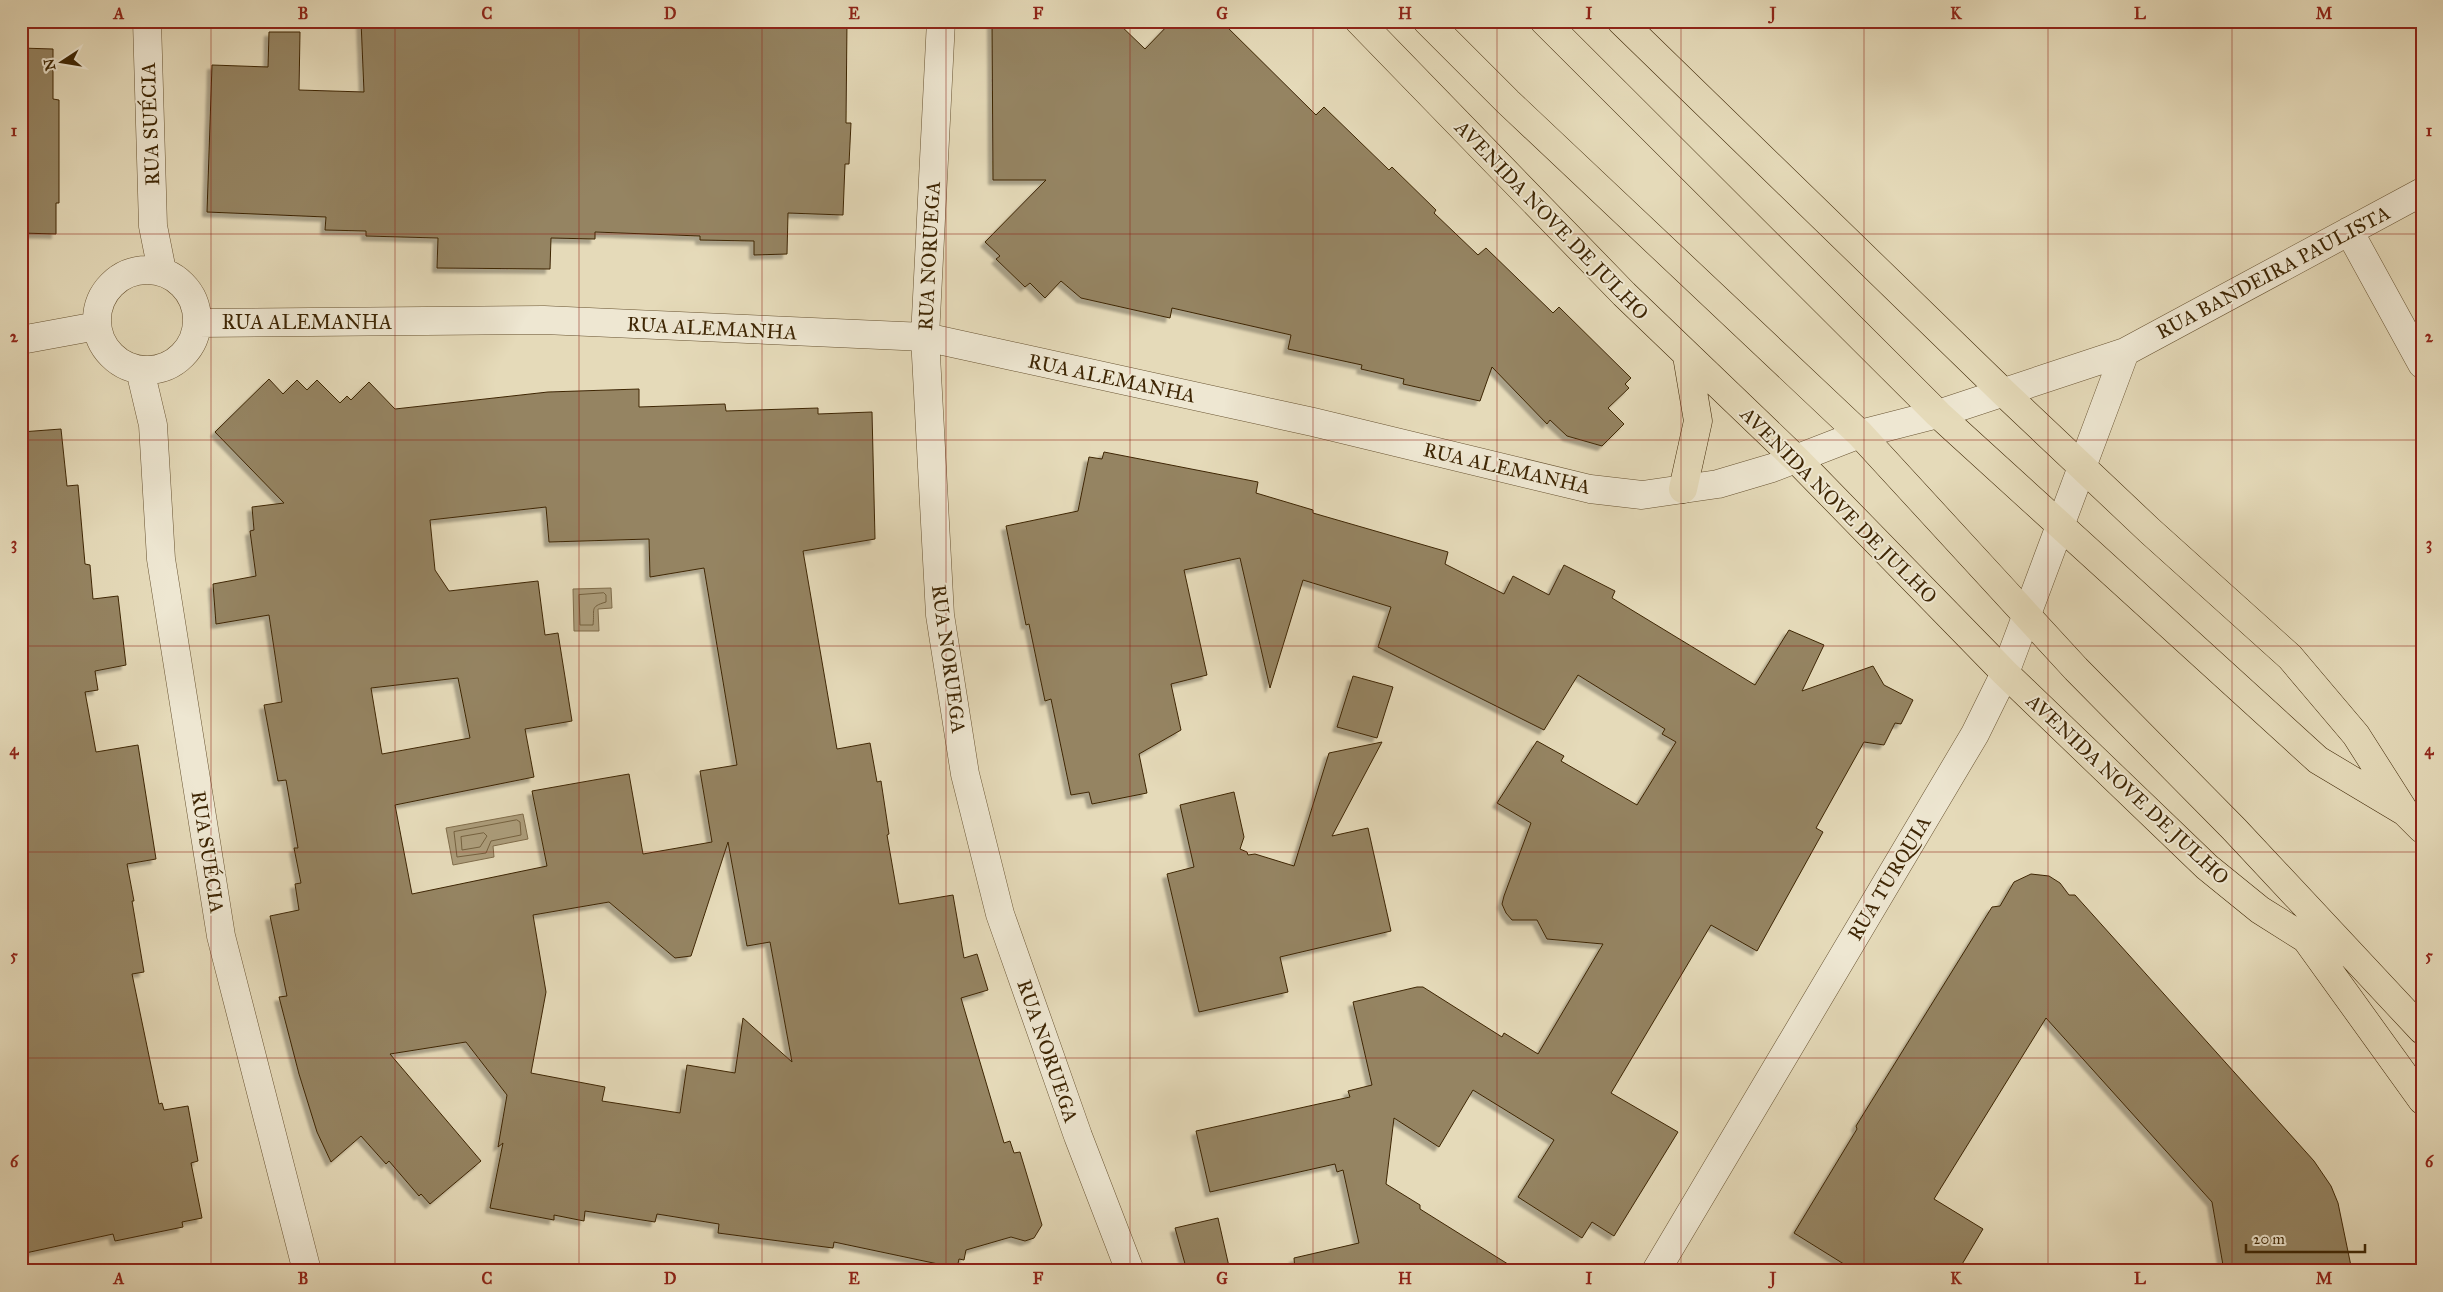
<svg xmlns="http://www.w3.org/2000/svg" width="2443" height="1292" viewBox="0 0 2443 1292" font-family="'IM FELL Great Primer',serif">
	<defs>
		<filter id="shadow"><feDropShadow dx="-4.5" dy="4.5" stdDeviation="1" flood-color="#0004"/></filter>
	</defs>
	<rect width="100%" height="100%" fill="#e5dab9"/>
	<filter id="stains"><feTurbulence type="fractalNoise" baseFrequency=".004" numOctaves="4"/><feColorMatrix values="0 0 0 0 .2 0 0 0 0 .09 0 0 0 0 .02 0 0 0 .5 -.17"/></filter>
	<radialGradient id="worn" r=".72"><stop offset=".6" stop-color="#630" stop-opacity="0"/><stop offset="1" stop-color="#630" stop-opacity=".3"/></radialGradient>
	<path fill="#ac9d7b" stroke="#806d4b" d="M 611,588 L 612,608 L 598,609 L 599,631 L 574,631 L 573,589 Z
		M 523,814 L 528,839 L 493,846 L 494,857 L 453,865 L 446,828 Z"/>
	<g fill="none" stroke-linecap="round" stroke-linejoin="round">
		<path stroke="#756240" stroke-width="1" d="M 604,593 L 606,595 L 606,602 C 589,607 595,609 593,625 L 580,625 L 579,595 Z
			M 517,820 L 520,822 L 521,835 L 491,841 L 486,853 L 457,857 L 454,832 Z
			M 484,833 L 487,836 L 480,847 L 462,850 L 461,837 Z"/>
	</g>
	<path fill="#958462" stroke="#3e2604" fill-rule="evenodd" filter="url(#shadow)" d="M 361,21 L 847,21 L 846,123 L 851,123 L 849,164 L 845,164 L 843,215 L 788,213 L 787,254 L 754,255 L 754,241 L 700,240 L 700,236 L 595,232 L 595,239 L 551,238 L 550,269 L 437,268 L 438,238 L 366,236 L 366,231 L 325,230 L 326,217 L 207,212 L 212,65 L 268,67 L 269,32 L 300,32 L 299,90 L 364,92 Z
		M 992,21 L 1116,21 L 1145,49 L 1172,21 L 1221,21 L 1316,115 L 1324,107 L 1389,170 L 1392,167 L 1436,210 L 1434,213 L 1478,255 L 1486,248 L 1553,313 L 1559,307 L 1631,378 L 1625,384 L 1629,388 L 1608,408 L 1624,424 L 1602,446 L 1567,436 L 1550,420 L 1547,424 L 1492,367 L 1480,401 L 1403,384 L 1404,379 L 1361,369 L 1362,365 L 1288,349 L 1291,335 L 1172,308 L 1170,318 L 1081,298 L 1061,281 L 1045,298 L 1030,283 L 1025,287 L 996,259 L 1000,256 L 985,242 L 1046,180 L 993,180 Z
		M 21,48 L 53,49 L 53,99 L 59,100 L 59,203 L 56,203 L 56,234 L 21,233 Z
		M 269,379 L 283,394 L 297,380 L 307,390 L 317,380 L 340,403 L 347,396 L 351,400 L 369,382 L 395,409 L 548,392 L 639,389 L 639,407 L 725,404 L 726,411 L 818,408 L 818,414 L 872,412 L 875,539 L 803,551 L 837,749 L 870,743 L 877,782 L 881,781 L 889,834 L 887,835 L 899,904 L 953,895 L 964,958 L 977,954 L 988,990 L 961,998 L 1004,1143 L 1010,1141 L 1014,1153 L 1020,1152 L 1042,1225 L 1034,1238 L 1025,1241 L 1011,1237 L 966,1250 L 964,1260 L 959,1259 L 957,1268 L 834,1242 L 833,1248 L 718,1233 L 719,1224 L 657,1214 L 655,1222 L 585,1211 L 584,1221 L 554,1215 L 554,1220 L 490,1208 L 503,1143 L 498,1147 L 507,1095 L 466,1042 L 390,1054 L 481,1161 L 430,1204 L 421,1194 L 419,1196 L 389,1161 L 386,1164 L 361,1136 L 331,1162 L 317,1132 L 299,1074 L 279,997 L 287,996 L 270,916 L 299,910 L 295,884 L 301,883 L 294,848 L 298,848 L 286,780 L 278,781 L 264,705 L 282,702 L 269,615 L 216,624 L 213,584 L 256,576 L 250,531 L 254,530 L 252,507 L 284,503 L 215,432 ZM 546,507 L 549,542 L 649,539 L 650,577 L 704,568 L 737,765 L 700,771 L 712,842 L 643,854 L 629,774 L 594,780 L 532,791 L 547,866 L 412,894 L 395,805 L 534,777 L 525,729 L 572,721 L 558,633 L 545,635 L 538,581 L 449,591 L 435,570 L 430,520 ZM 458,678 L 470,738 L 382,754 L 371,688 ZM 728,842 L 747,946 L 770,942 L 792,1062 L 743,1018 L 735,1073 L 687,1065 L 680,1113 L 602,1101 L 605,1087 L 531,1073 L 546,992 L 533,915 L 609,902 L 675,958 L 691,956 Z
		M 61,429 L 67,486 L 78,485 L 85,564 L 90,565 L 93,599 L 118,596 L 126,665 L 95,671 L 98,690 L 85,692 L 96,752 L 138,745 L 156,859 L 127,864 L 134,901 L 132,901 L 144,972 L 132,974 L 159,1104 L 162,1103 L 164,1110 L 188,1106 L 198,1161 L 191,1163 L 202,1218 L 182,1222 L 183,1227 L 115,1241 L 113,1234 L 21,1254 L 21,602 L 27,602 L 21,538 L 21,432 Z
		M 1104,452 L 1258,482 L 1256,493 L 1313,510 L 1313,513 L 1448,552 L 1445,564 L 1504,594 L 1513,576 L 1549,595 L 1564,565 L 1615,591 L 1612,598 L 1755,685 L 1789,630 L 1824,645 L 1802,691 L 1873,666 L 1884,685 L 1913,700 L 1901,724 L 1895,723 L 1884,745 L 1864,742 L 1816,828 L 1823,832 L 1757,951 L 1711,925 L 1611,1093 L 1678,1132 L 1614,1236 L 1592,1222 L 1582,1238 L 1518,1197 L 1554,1140 L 1473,1090 L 1439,1147 L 1394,1118 L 1386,1184 L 1420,1205 L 1420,1209 L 1519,1271 L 1295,1271 L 1294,1258 L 1359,1243 L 1343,1170 L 1337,1172 L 1335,1164 L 1210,1192 L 1196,1131 L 1350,1097 L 1348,1091 L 1372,1085 L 1353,1002 L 1417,987 L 1423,987 L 1502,1037 L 1504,1033 L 1538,1054 L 1603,944 L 1547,939 L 1537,920 L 1512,920 L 1506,913 L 1502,904 L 1504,896 L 1531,823 L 1497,803 L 1537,741 L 1564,756 L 1561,761 L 1637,805 L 1676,742 L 1662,734 L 1665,729 L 1578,675 L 1544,730 L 1378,647 L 1391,607 L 1303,580 L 1270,688 L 1240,558 L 1184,570 L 1207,675 L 1171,684 L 1181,730 L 1139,754 L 1147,793 L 1092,804 L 1089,792 L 1071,795 L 1051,699 L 1045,701 L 1029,624 L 1026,625 L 1006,526 L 1078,511 L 1089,457 L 1102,459 Z
		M 1353,676 L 1393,687 L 1377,738 L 1337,727 Z
		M 1382,742 L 1332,836 L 1368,828 L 1391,931 L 1280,957 L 1288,992 L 1199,1012 L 1167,874 L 1194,867 L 1180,805 L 1234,792 L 1244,837 L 1240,849 L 1247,852 L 1248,855 L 1255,854 L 1294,866 L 1329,753 Z
		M 2031,874 L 2049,876 L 2060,883 L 2069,895 L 2075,895 L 2314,1161 L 2331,1186 L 2338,1203 L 2352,1271 L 2224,1271 L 2212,1202 L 2046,1018 L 1934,1199 L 1983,1229 L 1958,1271 L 1855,1271 L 1794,1233 L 1857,1129 L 1856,1126 L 1992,907 L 2000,906 L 2014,882 Z
		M 1218,1218 L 1230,1271 L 1187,1271 L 1175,1228 Z"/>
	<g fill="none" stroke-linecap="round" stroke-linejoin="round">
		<g stroke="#685331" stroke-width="29">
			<path id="minor" d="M 147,21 L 153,226 L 162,271
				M 941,21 L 925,337 L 940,615 L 965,774 L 1000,914 L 1078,1136 L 1130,1271
				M 2349,231 L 2422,364
				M97 320a50 50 0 1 1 100 0a50 50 0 1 1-100 0Z
				M 198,323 L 544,320 L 925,337 L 1313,422 L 1590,489 L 1642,495 L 1718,484 L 1772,468 L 1860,434 L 1938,414 L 2125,352 L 2422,192
				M 21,340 L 97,326
				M 140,370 L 153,425 L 161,559 L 221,936 L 307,1271
				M 1656,1271 L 1975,734 L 2005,673 L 2125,352"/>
		</g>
		<g stroke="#3e2604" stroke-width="29">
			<path id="primary" d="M 1359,21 L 1624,294 L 1797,460 L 2005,673 L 2207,867 L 2260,910 L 2306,939 L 2344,952
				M 1427,21 L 1508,102 L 1860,434 L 2076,669 L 2234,829 L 2422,1030
				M 1544,21 L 1938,414 L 2318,760 L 2405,812
				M 1621,21 L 2003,392 L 2150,531 L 2290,657 L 2356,735 L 2405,812 L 2422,829
				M 1683,489 L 1698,421 L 1687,356
				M 2306,939 L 2422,1100"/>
		</g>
		<use href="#minor" stroke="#eee7d2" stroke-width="28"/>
		<use href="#primary" stroke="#e5dab9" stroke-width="28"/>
	</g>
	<path fill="none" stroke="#8f2418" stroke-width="1" stroke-opacity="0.55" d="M 211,21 L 211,1271M 395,21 L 395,1271M 579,21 L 579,1271M 762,21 L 762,1271M 946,21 L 946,1271M 1130,21 L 1130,1271M 1313,21 L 1313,1271M 1497,21 L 1497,1271M 1681,21 L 1681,1271M 1864,21 L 1864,1271M 2048,21 L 2048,1271M 2232,21 L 2232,1271M 21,234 L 2422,234M 21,440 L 2422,440M 21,646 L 2422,646M 21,852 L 2422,852M 21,1058 L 2422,1058"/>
	<g text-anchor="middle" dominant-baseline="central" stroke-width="4" stroke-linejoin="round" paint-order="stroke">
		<g font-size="20" fill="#3e2604" stroke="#eee7d2">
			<text transform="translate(150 124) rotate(-92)">RUA SUÉCIA</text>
			<text transform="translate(1552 220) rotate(46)">AVENIDA NOVE DE JULHO</text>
			<text transform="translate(929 256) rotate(-87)">RUA NORUEGA</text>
			<text transform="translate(2273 272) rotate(-28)">RUA BANDEIRA PAULISTA</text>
			<text x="307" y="322">RUA ALEMANHA</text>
			<text transform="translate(712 328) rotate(3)">RUA ALEMANHA</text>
			<text transform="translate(1112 378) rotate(12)">RUA ALEMANHA</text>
			<text transform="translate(1507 468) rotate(13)">RUA ALEMANHA</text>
			<text transform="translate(1839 505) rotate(45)">AVENIDA NOVE DE JULHO</text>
			<text transform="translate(949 659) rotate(82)">RUA NORUEGA</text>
			<text transform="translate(2128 789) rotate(43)">AVENIDA NOVE DE JULHO</text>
			<text transform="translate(208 852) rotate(81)">RUA SUÉCIA</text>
			<text transform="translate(1889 878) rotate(-59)">RUA TURQUIA</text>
			<text transform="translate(1048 1051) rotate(71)">RUA NORUEGA</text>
		</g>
	</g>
	<rect width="2443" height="1292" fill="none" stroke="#e5dab9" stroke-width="55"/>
	<g transform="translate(62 62) rotate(258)" stroke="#eee7d2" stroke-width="4" paint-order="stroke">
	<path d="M0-4L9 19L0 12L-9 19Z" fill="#3e2604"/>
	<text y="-8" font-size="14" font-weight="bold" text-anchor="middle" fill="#3e2604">N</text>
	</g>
	<path d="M2246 1244v8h119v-8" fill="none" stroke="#3e2604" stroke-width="2.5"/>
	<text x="2253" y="1244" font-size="15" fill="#3e2604" stroke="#eee7d2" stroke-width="4" paint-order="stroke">20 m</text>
	<rect x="28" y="28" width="2388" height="1236" fill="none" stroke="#8f2418" stroke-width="2"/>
	<g font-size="16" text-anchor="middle" font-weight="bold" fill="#8f2418">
		<text x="119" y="19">A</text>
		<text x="303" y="19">B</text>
		<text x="487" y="19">C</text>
		<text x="670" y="19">D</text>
		<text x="854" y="19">E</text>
		<text x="1038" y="19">F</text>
		<text x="1222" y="19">G</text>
		<text x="1405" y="19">H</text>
		<text x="1589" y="19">I</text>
		<text x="1773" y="19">J</text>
		<text x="1956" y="19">K</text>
		<text x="2140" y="19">L</text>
		<text x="2324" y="19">M</text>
		<text x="14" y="136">1</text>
		<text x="2429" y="136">1</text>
		<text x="14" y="342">2</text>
		<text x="2429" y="342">2</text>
		<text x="14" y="549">3</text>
		<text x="2429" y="549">3</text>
		<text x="14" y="755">4</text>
		<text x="2429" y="755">4</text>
		<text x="14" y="961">5</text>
		<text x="2429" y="961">5</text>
		<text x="14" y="1167">6</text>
		<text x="2429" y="1167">6</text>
		<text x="119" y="1284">A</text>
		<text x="303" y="1284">B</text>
		<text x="487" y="1284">C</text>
		<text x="670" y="1284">D</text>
		<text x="854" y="1284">E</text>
		<text x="1038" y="1284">F</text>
		<text x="1222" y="1284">G</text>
		<text x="1405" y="1284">H</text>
		<text x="1589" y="1284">I</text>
		<text x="1773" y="1284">J</text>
		<text x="1956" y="1284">K</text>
		<text x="2140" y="1284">L</text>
		<text x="2324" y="1284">M</text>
	</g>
	<rect width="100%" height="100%" filter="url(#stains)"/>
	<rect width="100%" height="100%" fill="url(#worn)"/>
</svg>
